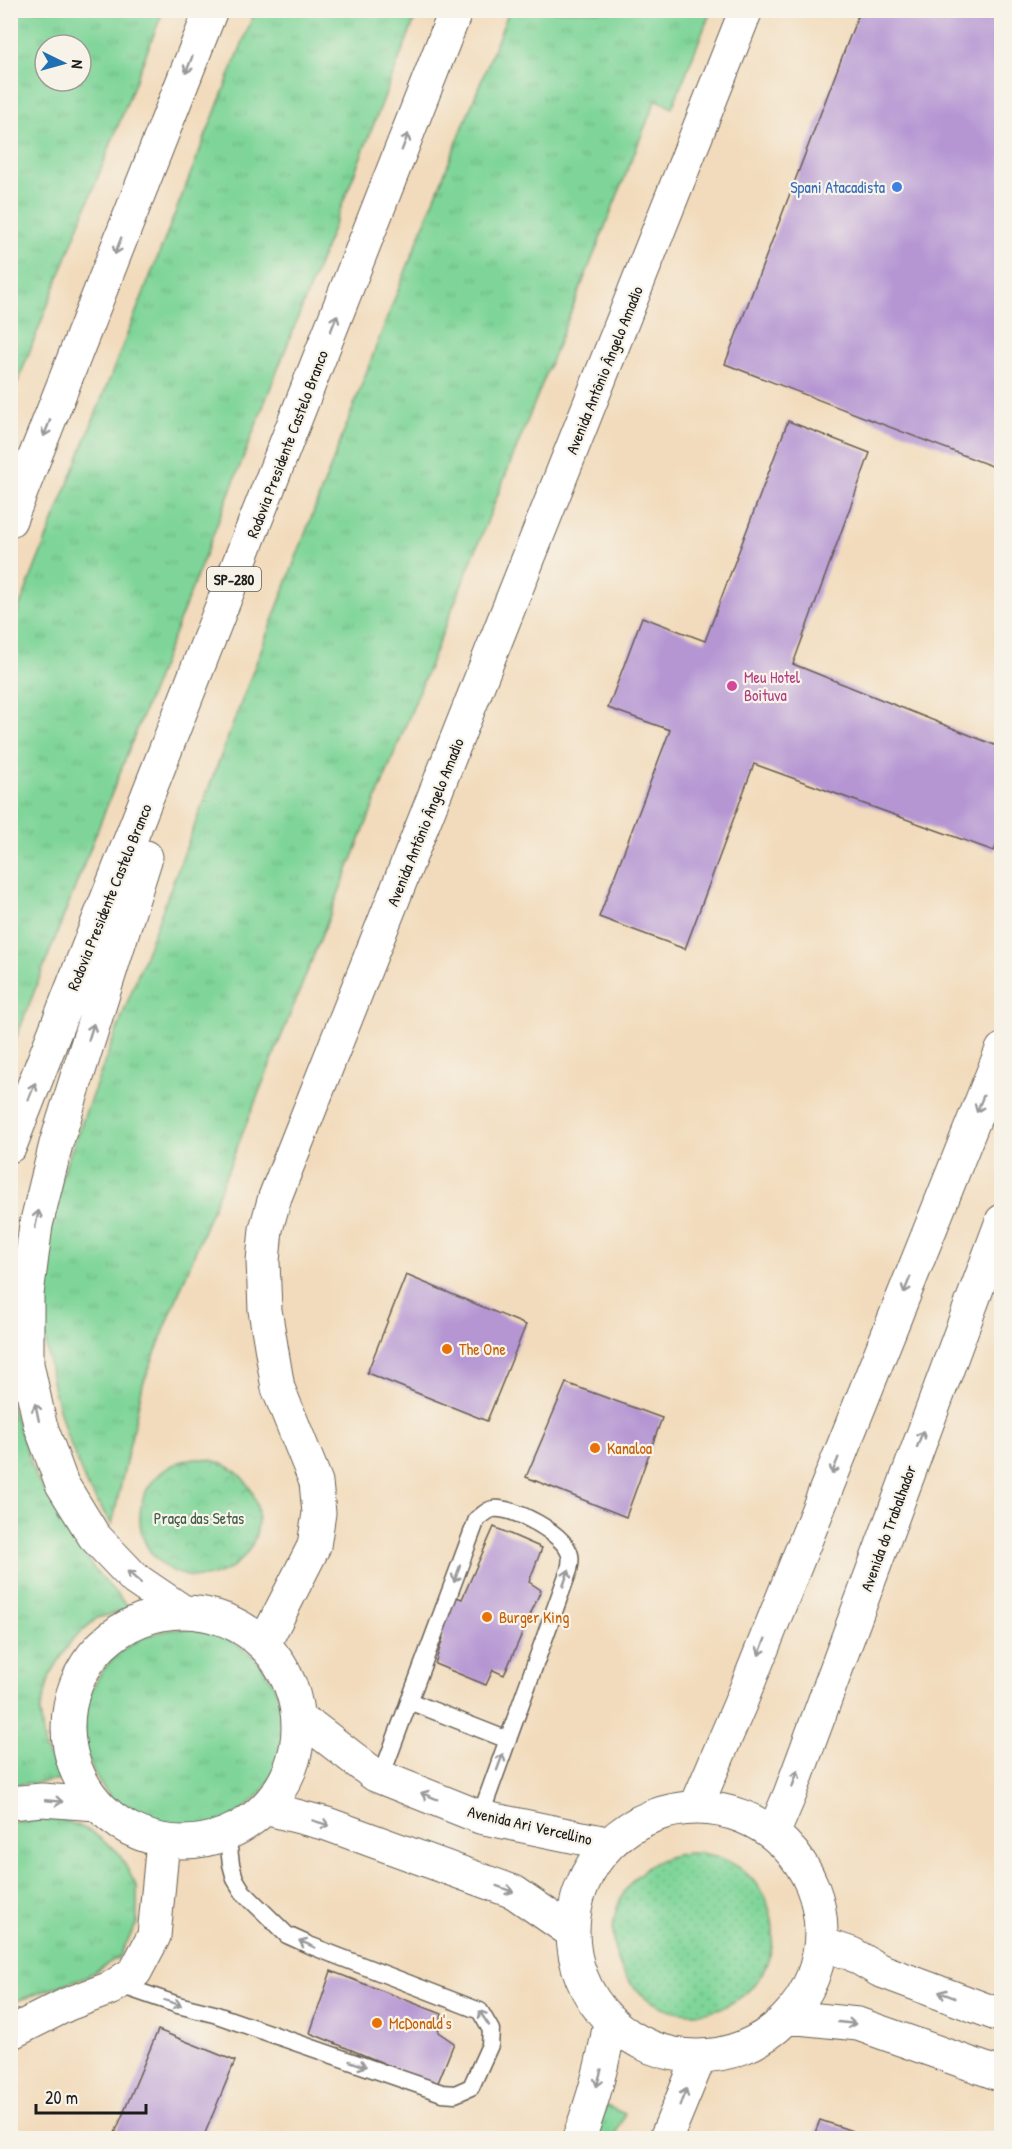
<svg xmlns="http://www.w3.org/2000/svg" width="1012" height="2149" viewBox="0 0 1012 2149" font-family="'Patrick Hand',sans-serif">
	<defs>
		<pattern id="grass-tufts" width="24" height="20" patternUnits="userSpaceOnUse" patternTransform="scale(1.5)"><rect width="24" height="20" fill="#7fd599"/><path d="M3 7l-1-3M5 7V3M7 7l1-3M15 17l-1-3M17 17v-4M19 17l1-3" fill="none" stroke="#6db683"/></pattern>
		<pattern id="park-crowns" width="20" height="18" patternUnits="userSpaceOnUse" patternTransform="scale(1.5)"><rect width="20" height="18" fill="#7fd599"/><path d="M2 6a3 3 0 1 1 6 0M12 15a3 3 0 1 1 6 0" fill="none" stroke="#6db683"/></pattern>
		<pattern id="garden-dots" width="8" height="8" patternUnits="userSpaceOnUse" patternTransform="scale(1.5)"><rect width="8" height="8" fill="#7fd599"/><path d="M2 2h.1M6 6h.1" fill="none" stroke="#6db683" stroke-width="1.8" stroke-linecap="round"/></pattern>
	</defs>
	<rect width="100%" height="100%" fill="#f7f3e8"/>
	<filter id="ink" filterUnits="userSpaceOnUse"><feTurbulence type="fractalNoise" baseFrequency=".0167" numOctaves="2"/><feDisplacementMap in="SourceGraphic" scale="12" xChannelSelector="R" yChannelSelector="G"/><feConvolveMatrix kernelMatrix="1 2 1 2 8 2 1 2 1" color-interpolation-filters="sRGB"/></filter>
	<filter id="wash" filterUnits="userSpaceOnUse"><feTurbulence type="fractalNoise" baseFrequency=".008" numOctaves="4" result="noise"/><feDisplacementMap in="SourceGraphic" scale="24" xChannelSelector="R" yChannelSelector="G"/><feGaussianBlur stdDeviation="1.35" result="paint"/><feColorMatrix in="noise" values="0 0 0 0 0 0 0 0 0 0 0 0 0 0 0 0 0 1.4 0 .05"/><feComposite in="paint" operator="in"/></filter>
	<g filter="url(#wash)">
		<rect width="100%" height="100%" fill="#f2dbbc"/>
		<path fill="url(#grass-tufts)" stroke="#4e785a" stroke-width="1.5" fill-rule="evenodd" d="M 11,10 L 163,11 L 11,399 L 10,11 ZM 45,45 L 81,45 L 81,81 L 45,81 Z
			M 255,11 L 418,11 L 11,1051 L 11,628 Z
			M 509,11 L 711,11 L 672,108 L 656,99 L 180,1290 L 143,1384 L 112,1525 L 86,1484 L 66,1433 L 54,1391 L 44,1334 L 43,1263 L 63,1172 L 387,318 Z
			M 10,1402 L 36,1477 L 94,1569 L 130,1609 L 97,1618 L 71,1641 L 50,1675 L 40,1712 L 45,1750 L 63,1780 L 11,1785 Z
			M84 1729a100 100 0 1 1 200 0a100 100 0 1 1-200 0Z
			M 59,1818 L 90,1831 L 118,1852 L 137,1887 L 137,1923 L 119,1957 L 87,1976 L 11,2003 L 11,1822 Z
			M 606,2106 L 625,2114 L 615,2138 L 593,2138 Z"/>
		<path fill="url(#park-crowns)" stroke="#4e785a" stroke-width="1.5" d="M140 1518a59 59 0 1 1 118 0a59 59 0 1 1-118 0Z"/>
		<path fill="url(#garden-dots)" stroke="#4e785a" stroke-width="1.5" d="M613 1933a80 80 0 1 1 160 0a80 80 0 1 1-160 0Z"/>
		<g id="blocks">
			<path fill="#b596d3" d="M 860,10 L 1002,10 L 1002,470 L 725,364 Z
				M 788,421 L 870,453 L 793,664 L 1002,748 L 1002,832 L 994,851 L 754,764 L 685,949 L 599,917 L 670,730 L 608,708 L 642,617 L 705,641 Z
				M 406,1275 L 526,1325 L 487,1421 L 367,1373 Z
				M 566,1383 L 662,1418 L 626,1517 L 526,1477 Z
				M 494,1527 L 542,1548 L 529,1582 L 541,1590 L 504,1675 L 493,1670 L 486,1685 L 435,1664 L 443,1638 L 438,1634 L 451,1595 L 462,1599 Z
				M 331,1971 L 442,2014 L 438,2032 L 454,2043 L 437,2085 L 310,2033 Z
				M 158,2030 L 235,2061 L 203,2138 L 113,2138 Z
				M 820,2120 L 873,2138 L 813,2138 Z"/>
		</g>
	</g>
	<g filter="url(#ink)">
		<use href="#blocks" fill-opacity="0" stroke="#675f54" stroke-width="1.5"/>
		<g fill="none" stroke-linecap="round" stroke-linejoin="round">
			<g stroke="#675f54" stroke-width="19">
				<path id="lane" d="M 409,1701 L 508,1740
					M 381,1777 L 477,1519 C 482,1516 487,1510 493,1509 C 513,1506 565,1534 570,1555 C 571,1559 570,1566 569,1570 L 480,1817
					M 117,1984 L 178,2005 L 214,2014 L 442,2093 L 455,2094 L 471,2087 L 490,2045 L 491,2030 L 480,2011 L 309,1945 L 287,1935 L 243,1892 L 235,1879 L 231,1864 L 227,1833"/>
			</g>
			<g stroke="#675f54" stroke-width="35">
				<path id="street" d="M 264,1644 L 314,1546 L 319,1513 L 316,1482 L 278,1388 L 265,1310 L 263,1261 L 266,1229 L 275,1197 L 746,10
					M 10,2033 L 68,2004 L 111,1988 L 135,1972 L 154,1936 L 163,1841"/>
			</g>
			<g stroke="#675f54" stroke-width="35">
				<path id="secondary" d="M68 1727a115 115 0 1 1 230 0a115 115 0 1 1-230 0Z
					M 298,1721 L 314,1728 L 375,1775 L 480,1817 L 606,1843
					M 696,1807 L 740,1704 L 1002,1050
					M 265,1808 L 327,1824 L 514,1892 L 572,1932
					M573 1932a124 124 0 1 1 248 0a124 124 0 1 1-248 0Z
					M 773,1834 L 790,1794 L 1002,1221
					M 822,1944 L 852,1954 L 879,1970 L 1002,2016
					M 788,2017 L 858,2024 L 1002,2075
					M 579,2138 C 593,2100 604,2062 610,2021
					M 666,2138 L 700,2056"/>
			</g>
			<g stroke="#675f54" stroke-width="35">
				<path id="highway" d="M 10,520 L 211,10
					M 146,857 L 56,1144 L 36,1225 L 27,1294 L 27,1364 L 40,1424 L 62,1484 L 94,1536 L 135,1579 L 182,1611
					M 10,1146 L 456,10
					M 10,1803 L 42,1800 L 97,1804"/>
			</g>
			<use href="#lane" stroke="#fff" stroke-width="16"/>
			<use href="#street" stroke="#fff" stroke-width="33"/>
			<use href="#secondary" stroke="#fff" stroke-width="33"/>
			<use href="#highway" stroke="#fff" stroke-width="33"/>
		</g>
		<defs><path id="oneway-shaft" d="M-6 0H5M1.5-3L5.5 0L1.5 3" fill="none" stroke-width="1.6" stroke-linecap="round" stroke-linejoin="round" transform="scale(1.5)"/></defs>
		<g stroke="#999">
			<use href="#oneway-shaft" transform="translate(189 65) rotate(111)"/>
			<use href="#oneway-shaft" transform="translate(405 142) rotate(-69)"/>
			<use href="#oneway-shaft" transform="translate(118 246) rotate(111)"/>
			<use href="#oneway-shaft" transform="translate(334 323) rotate(-69)"/>
			<use href="#oneway-shaft" transform="translate(47 428) rotate(111)"/>
			<use href="#oneway-shaft" transform="translate(91 1032) rotate(-73)"/>
			<use href="#oneway-shaft" transform="translate(32 1091) rotate(-68)"/>
			<use href="#oneway-shaft" transform="translate(980 1104) rotate(112)"/>
			<use href="#oneway-shaft" transform="translate(37 1219) rotate(-78)"/>
			<use href="#oneway-shaft" transform="translate(907 1285) rotate(112)"/>
			<use href="#oneway-shaft" transform="translate(37 1412) rotate(-102)"/>
			<use href="#oneway-shaft" transform="translate(920 1439) rotate(-70)"/>
			<use href="#oneway-shaft" transform="translate(835 1466) rotate(112)"/>
			<use href="#oneway-shaft" transform="translate(457 1574) rotate(110)"/>
			<use href="#oneway-shaft" transform="translate(134 1577) rotate(-139)"/>
			<use href="#oneway-shaft" transform="translate(566 1578) rotate(-71)"/>
			<use href="#oneway-shaft" transform="translate(762 1647) rotate(112)"/>
			<use href="#oneway-shaft" transform="translate(500 1762) rotate(-70)"/>
			<use href="#oneway-shaft" transform="translate(795 1779) rotate(-71)"/>
			<use href="#oneway-shaft" transform="translate(429 1796) rotate(-158)"/>
			<use href="#oneway-shaft" transform="translate(54 1801) rotate(5)"/>
			<use href="#oneway-shaft" transform="translate(321 1823) rotate(17)"/>
			<use href="#oneway-shaft" transform="translate(505 1889) rotate(20)"/>
			<use href="#oneway-shaft" transform="translate(307 1944) rotate(-156)"/>
			<use href="#oneway-shaft" transform="translate(947 1995) rotate(-159)"/>
			<use href="#oneway-shaft" transform="translate(173 2003) rotate(18)"/>
			<use href="#oneway-shaft" transform="translate(484 2018) rotate(-124)"/>
			<use href="#oneway-shaft" transform="translate(847 2023) rotate(6)"/>
			<use href="#oneway-shaft" transform="translate(358 2064) rotate(19)"/>
			<use href="#oneway-shaft" transform="translate(599 2078) rotate(106)"/>
			<use href="#oneway-shaft" transform="translate(683 2097) rotate(-68)"/>
		</g>
	</g>
	<circle fill="#3f7fe0" stroke="#f7f3e8" stroke-width="2" cx="897" cy="187" r="6"/>
	<circle fill="#d1479c" stroke="#f7f3e8" stroke-width="2" cx="732" cy="686" r="6"/>
	<g fill="#e8710a" stroke="#f7f3e8" stroke-width="2">
		<circle cx="447" cy="1349" r="6"/>
		<circle cx="595" cy="1448" r="6"/>
		<circle cx="487" cy="1617" r="6"/>
		<circle cx="377" cy="2023" r="6"/>
	</g>
	<g text-anchor="middle" dominant-baseline="central" stroke-width="4.5" stroke-linejoin="round" paint-order="stroke">
		<rect fill="#f7f3e8" stroke="#5e5c59" stroke-width="1.5" x="207" y="567" width="54" height="24" rx="4.5"/>
		<g font-size="15" font-weight="bold" fill="#1c1c1c">
			<text x="234" y="579">SP-280</text>
		</g>
		<g font-size="16" fill="#366cbe" stroke="#f7f3e8" text-anchor="end">
			<text x="885" y="187">Spani Atacadista</text>
		</g>
		<g font-size="16" fill="#1c1c1c" stroke="#f7f3e8">
			<text transform="translate(604 370) rotate(-68)">Avenida Antônio Ângelo Amadio</text>
			<text transform="translate(287 444) rotate(-69)">Rodovia Presidente Castelo Branco</text>
			<text transform="translate(425 822) rotate(-68)">Avenida Antônio Ângelo Amadio</text>
			<text transform="translate(109 897) rotate(-68)">Rodovia Presidente Castelo Branco</text>
			<text transform="translate(888 1528) rotate(-70)">Avenida do Trabalhador</text>
			<text transform="translate(530 1825) rotate(13)">Avenida Ari Vercellino</text>
		</g>
		<g font-size="16" fill="#b23c85" stroke="#f7f3e8" text-anchor="start">
			<text x="744" y="677">Meu Hotel<tspan x="744" dy="18">Boituva</tspan></text>
		</g>
		<g font-size="16" fill="#c56008" stroke="#f7f3e8" text-anchor="start">
			<text x="459" y="1349">The One</text>
			<text x="607" y="1448">Kanaloa</text>
			<text x="499" y="1617">Burger King</text>
			<text x="389" y="2023">McDonald's</text>
		</g>
		<g font-size="16" fill="#3f5d48" stroke="#f7f3e8">
			<text x="199" y="1518">Praça das Setas</text>
		</g>
	</g>
	<rect width="1012" height="2149" fill="none" stroke="#f7f3e8" stroke-width="36"/>
	<g transform="translate(63 63) rotate(95)"><circle r="28" fill="#f7f3e8" stroke="#9f9d96" stroke-width="1.5"/>
	<path d="M0-4.5L10 22L0 15L-10 22Z" fill="#1f6fb2"/>
	<text y="-9" font-size="16" font-weight="bold" text-anchor="middle" fill="#1c1c1c">N</text>
	</g>
	<path d="M36 2104v9h110v-9" fill="none" stroke="#1c1c1c" stroke-width="3"/>
	<text x="45" y="2104" font-size="18" fill="#1c1c1c" stroke="#f7f3e8" stroke-width="4.5" paint-order="stroke">20 m</text>
</svg>
